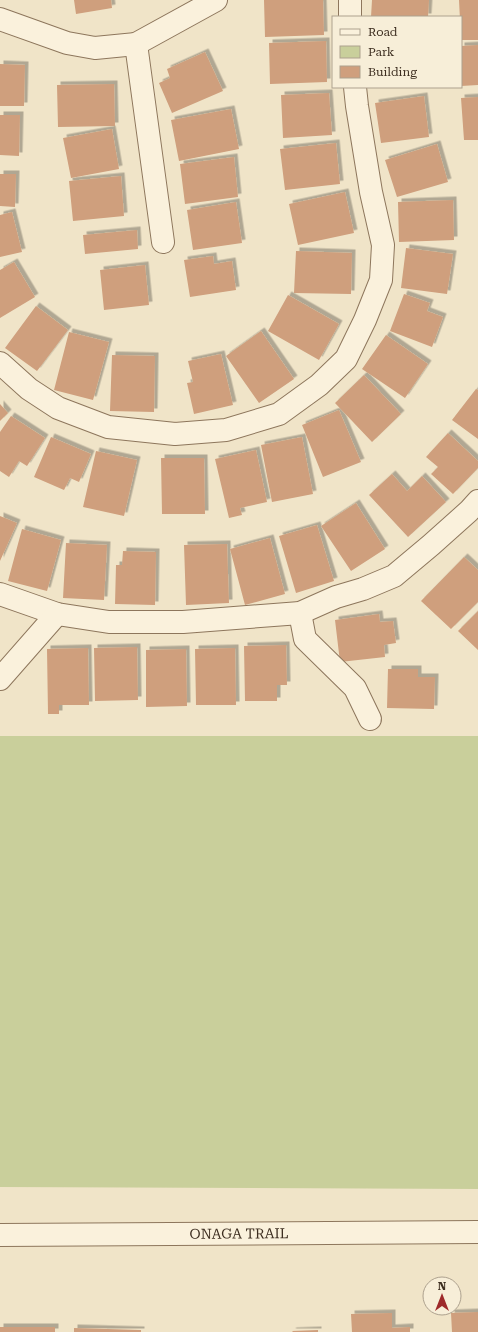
<svg xmlns="http://www.w3.org/2000/svg" width="478" height="1332" viewBox="0 0 478 1332" font-family="'Roboto Serif',serif">
	<defs>
		<filter id="shadow"><feDropShadow dx="3.5" dy="-3.5" stdDeviation="0" flood-color="#0004"/></filter>
	</defs>
	<rect width="100%" height="100%" fill="#f0e4c8"/>
	<path fill="#c9cf9b" d="M 0,736 L 478,736 L 478,1189 L 0,1187 Z"/>
	<path fill="#cf9f7d" filter="url(#shadow)" d="M 74,0 L 111,0 L 112,8 L 76,14 Z
		M 264,0 L 323,0 L 324,35 L 265,37 Z
		M 372,0 L 429,0 L 428,17 L 371,17 Z
		M 459,0 L 478,0 L 478,40 L 461,40 Z
		M 326,41 L 327,82 L 270,84 L 269,43 Z
		M 478,45 L 478,85 L 461,86 L 461,46 Z
		M 205,52 L 223,91 L 172,113 L 159,83 L 170,78 L 167,69 Z
		M 0,64 L 25,65 L 24,106 L 0,106 Z
		M 114,84 L 115,126 L 58,127 L 57,85 Z
		M 329,93 L 332,135 L 283,138 L 281,95 Z
		M 424,96 L 429,137 L 381,143 L 375,103 Z
		M 478,97 L 478,140 L 464,140 L 461,98 Z
		M 231,109 L 239,149 L 179,161 L 171,120 Z
		M 0,115 L 20,115 L 19,156 L 0,155 Z
		M 112,129 L 119,169 L 71,178 L 63,138 Z
		M 336,143 L 340,184 L 285,190 L 280,149 Z
		M 437,144 L 448,182 L 397,197 L 385,160 Z
		M 234,157 L 238,197 L 185,204 L 180,164 Z
		M 0,174 L 16,174 L 15,207 L 0,206 Z
		M 121,176 L 124,216 L 73,221 L 69,181 Z
		M 345,192 L 354,233 L 298,245 L 289,204 Z
		M 453,200 L 454,240 L 399,242 L 398,202 Z
		M 236,202 L 242,243 L 193,250 L 187,210 Z
		M 12,212 L 22,252 L 0,257 L 0,215 Z
		M 137,230 L 138,249 L 85,254 L 83,235 Z
		M 406,248 L 453,254 L 447,294 L 401,288 Z
		M 296,251 L 352,253 L 351,294 L 294,293 Z
		M 213,256 L 214,264 L 232,261 L 236,290 L 190,297 L 184,260 Z
		M 14,262 L 35,297 L 0,318 L 0,270 Z
		M 145,265 L 149,305 L 104,310 L 100,270 Z
		M 404,294 L 430,303 L 427,311 L 443,317 L 432,347 L 390,331 Z
		M 288,295 L 339,324 L 319,360 L 268,331 Z
		M 36,306 L 68,330 L 37,371 L 5,348 Z
		M 261,331 L 294,379 L 259,403 L 226,356 Z
		M 69,332 L 109,342 L 93,400 L 54,390 Z
		M 386,335 L 428,364 L 405,398 L 362,369 Z
		M 221,354 L 233,405 L 194,414 L 187,383 L 193,382 L 188,361 Z
		M 112,355 L 155,356 L 154,412 L 110,411 Z
		M 364,375 L 401,414 L 372,442 L 335,403 Z
		M 476,389 L 478,390 L 478,439 L 452,420 Z
		M 0,404 L 8,413 L 0,421 Z
		M 339,410 L 361,462 L 323,477 L 302,425 Z
		M 11,416 L 45,438 L 27,466 L 19,461 L 9,477 L 0,471 L 0,432 Z
		M 448,433 L 478,461 L 478,468 L 453,494 L 431,474 L 438,467 L 426,457 Z
		M 51,437 L 91,454 L 79,482 L 70,478 L 64,490 L 34,477 Z
		M 302,437 L 313,494 L 272,502 L 261,445 Z
		M 256,450 L 267,502 L 240,508 L 242,515 L 229,518 L 215,459 Z
		M 96,451 L 137,460 L 124,516 L 83,507 Z
		M 161,458 L 204,458 L 205,514 L 162,514 Z
		M 392,474 L 407,491 L 422,476 L 446,502 L 408,537 L 369,495 Z
		M 356,503 L 385,549 L 351,571 L 321,526 Z
		M 0,516 L 17,523 L 0,561 Z
		M 317,525 L 334,581 L 296,593 L 279,536 Z
		M 22,529 L 61,540 L 47,591 L 8,581 Z
		M 270,538 L 285,594 L 245,605 L 230,549 Z
		M 66,543 L 107,545 L 104,600 L 63,598 Z
		M 227,544 L 229,603 L 186,605 L 184,545 Z
		M 123,551 L 156,552 L 155,605 L 115,604 L 116,565 L 122,565 Z
		M 464,557 L 478,570 L 478,602 L 451,629 L 421,601 Z
		M 478,611 L 478,650 L 458,631 Z
		M 379,614 L 380,622 L 393,621 L 396,643 L 384,645 L 385,657 L 340,662 L 335,620 Z
		M 286,645 L 287,685 L 277,685 L 277,701 L 245,701 L 244,646 Z
		M 137,647 L 138,700 L 95,701 L 94,648 Z
		M 88,648 L 89,705 L 59,705 L 59,714 L 48,714 L 47,649 Z
		M 235,648 L 236,705 L 196,705 L 195,649 Z
		M 186,649 L 187,706 L 146,707 L 146,650 Z
		M 388,669 L 418,669 L 418,677 L 435,677 L 434,709 L 387,708 Z
		M 478,1312 L 478,1332 L 452,1332 L 451,1313 Z
		M 392,1313 L 392,1328 L 410,1327 L 410,1332 L 352,1332 L 351,1314 Z
		M 0,1327 L 55,1327 L 55,1332 L 0,1332 Z
		M 74,1328 L 141,1330 L 141,1332 L 74,1332 Z
		M 318,1330 L 318,1332 L 293,1332 L 292,1331 Z"/>
	<g fill="none" stroke-linecap="round" stroke-linejoin="round">
		<g stroke="#8d765c" stroke-width="24">
			<g id="minor">
				<path d="M 350,17 L 350,0"/>
				<path d="M 0,19 L 67,43 L 95,48 L 136,44 L 216,0"/>
				<path d="M 136,44 L 163,242"/>
				<path d="M 0,363 L 29,389 L 58,408 L 108,427 L 175,434 L 226,430 L 279,414 L 319,385 L 346,359 L 365,320 L 381,280 L 383,245 L 371,192 L 357,106 L 355,87"/>
				<path d="M 0,594 L 57,614 L 109,622 L 183,622 L 300,613 L 336,597 L 363,589 L 394,576 L 431,545 L 469,511 L 478,501"/>
				<path d="M 300,613 L 305,639 L 355,688 L 370,719"/>
				<path d="M 0,679 L 57,614"/>
				<path id="s1" d="M 0,1235 L 478,1232"/>
			</g>
		</g>
		<use href="#minor" stroke="#faf1dc" stroke-width="22"/>
	</g>
	<g text-anchor="middle" dominant-baseline="central" stroke-width="3.5" stroke-linejoin="round" paint-order="stroke">
		<g font-size="14" fill="#3d2e20" stroke="#f7eed8">
			<text stroke="none"><textPath href="#s1" startOffset="239">ONAGA TRAIL</textPath></text>
		</g>
	</g>
	<rect x="332" y="16" width="130" height="72" fill="#f7eed8" stroke="#ada18e"/>
	<rect x="340" y="29" width="20" height="6" fill="#faf1dc" stroke="#ada18e"/>
	<text x="368" y="36" font-size="12" fill="#3d2e20">Road</text>
	<rect x="340" y="46" width="20" height="12" fill="#c9cf9b" stroke="#ada18e"/>
	<text x="368" y="56" font-size="12" fill="#3d2e20">Park</text>
	<rect x="340" y="66" width="20" height="12" fill="#cf9f7d" stroke="#ada18e"/>
	<text x="368" y="76" font-size="12" fill="#3d2e20">Building</text>
	<g transform="translate(442 1296)"><circle r="19" fill="#f7eed8" stroke="#ada18e"/>
	<path d="M0-3L7 15L0 10L-7 15Z" fill="#9e2a2b"/>
	<text y="-6" font-size="11" font-weight="bold" text-anchor="middle" fill="#3d2e20">N</text>
	</g>
</svg>
